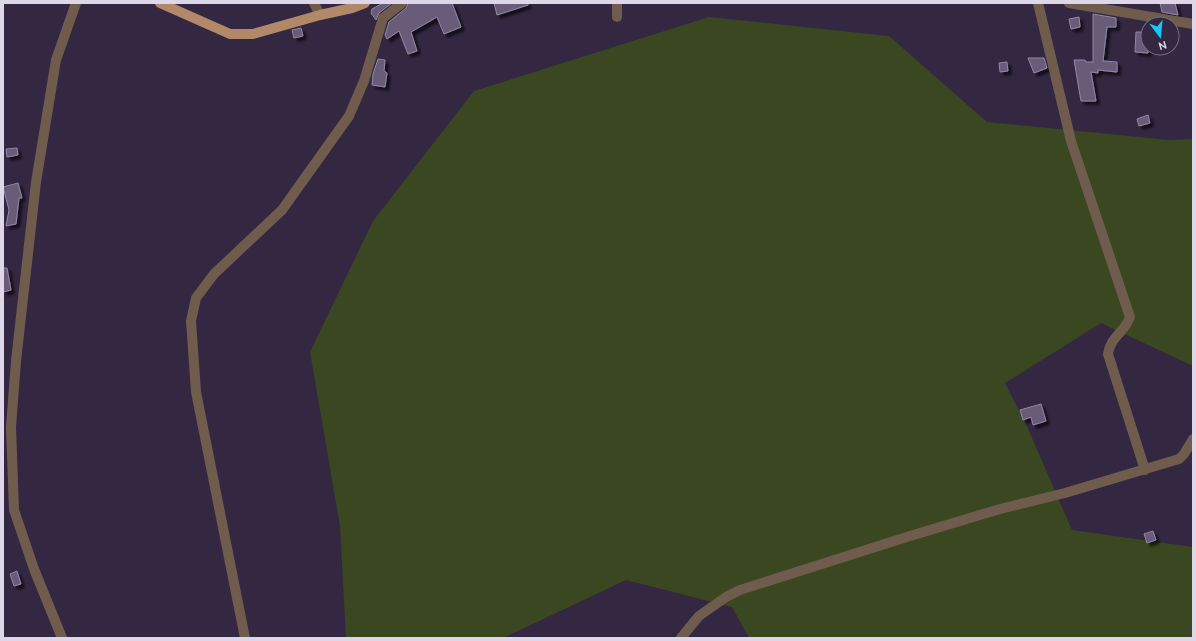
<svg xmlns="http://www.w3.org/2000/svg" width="1196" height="641" viewBox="0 0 1196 641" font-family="Ubuntu,sans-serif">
	<defs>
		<filter id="shadow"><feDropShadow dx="3.5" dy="3.5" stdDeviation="1" flood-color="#0009"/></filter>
	</defs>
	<rect width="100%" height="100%" fill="#332742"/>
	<path fill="#3a4721" d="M 709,17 L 889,36 L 987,122 L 1169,140 L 1193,139 L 1193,366 L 1101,323 L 1005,383 L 1026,424 L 1072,530 L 1193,547 L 1193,638 L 749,638 L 732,607 L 626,580 L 503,638 L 346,638 L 340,526 L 310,352 L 373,221 L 474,91 Z"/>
	<path fill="#675b79" stroke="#9387a7" filter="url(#shadow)" d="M 383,3 L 392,3 L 379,13 L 376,20 L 371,13 L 372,9 Z
		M 408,3 L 452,3 L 461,27 L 444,34 L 437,17 L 411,32 L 417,51 L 408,54 L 399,31 L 387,39 L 385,35 L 389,22 L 406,8 Z
		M 494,3 L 528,3 L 528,5 L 497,15 Z
		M 1160,3 L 1175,3 L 1178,15 L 1162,12 Z
		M 1093,14 L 1116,18 L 1116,27 L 1107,27 L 1103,61 L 1117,62 L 1117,72 L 1098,70 L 1098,73 L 1091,72 L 1096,101 L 1081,101 L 1074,60 L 1085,60 L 1086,62 L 1093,62 Z
		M 1079,17 L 1080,27 L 1071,29 L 1069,19 Z
		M 301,28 L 303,36 L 294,38 L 292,30 Z
		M 1136,32 L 1148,32 L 1148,53 L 1135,52 Z
		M 1028,58 L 1044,58 L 1047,68 L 1034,73 Z
		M 378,59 L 385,60 L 384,71 L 387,73 L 385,87 L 372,85 L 373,74 Z
		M 1007,62 L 1008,71 L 1000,72 L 999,63 Z
		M 1148,115 L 1150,123 L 1139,126 L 1137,119 Z
		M 17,148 L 18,155 L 7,157 L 6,149 Z
		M 18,183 L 22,198 L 19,198 L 16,224 L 6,226 L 9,210 L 3,187 Z
		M 3,268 L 7,268 L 11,290 L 3,292 Z
		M 1041,404 L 1046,421 L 1033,425 L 1031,417 L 1023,420 L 1020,410 Z
		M 1153,531 L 1156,540 L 1147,543 L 1144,534 Z
		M 17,571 L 21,584 L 14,586 L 10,574 Z"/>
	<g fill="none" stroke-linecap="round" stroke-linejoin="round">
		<path stroke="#705c4c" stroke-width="10" d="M 314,3 L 320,15
			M 617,3 L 617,17
			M 1038,3 L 1071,141 L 1130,317 C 1125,332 1110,337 1108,354 L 1145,470
			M 1069,3 L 1193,24
			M 62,638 L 34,569 L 14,510 L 11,427 L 16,361 L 36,182 L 56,60 L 76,3
			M 245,638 L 196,392 L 191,321 L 196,298 L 214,274 L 282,210 L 349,116 L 364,81 L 383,18 L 402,3
			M 681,638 L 699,616 L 726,597 L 740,590 L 910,536 L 1000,509 L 1065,493 L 1179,459 L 1184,454 L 1193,439"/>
		<path stroke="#b18968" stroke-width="10" d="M 160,3 L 230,34 L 253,34 L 320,15 L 352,8 L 365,3"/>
	</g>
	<rect width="1196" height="641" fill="none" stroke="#ddd7e9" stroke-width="8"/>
	<g transform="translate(1160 36) rotate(164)"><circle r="19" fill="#332742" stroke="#776d85"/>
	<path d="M0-3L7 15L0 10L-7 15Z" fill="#10cafa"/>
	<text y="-6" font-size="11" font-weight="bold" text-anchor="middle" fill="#ddd7e9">N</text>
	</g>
</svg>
